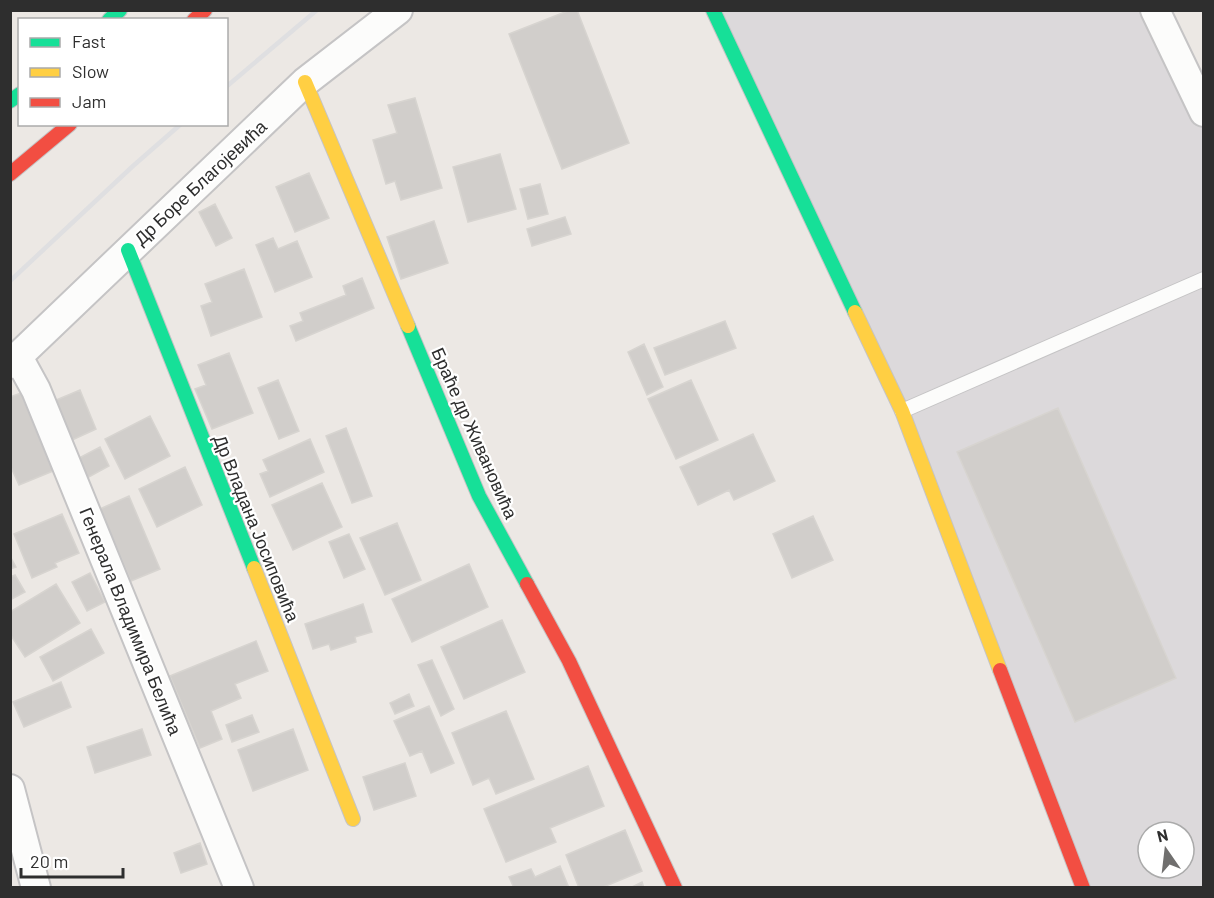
<svg xmlns="http://www.w3.org/2000/svg" width="1214" height="898" viewBox="0 0 1214 898" font-family="Barlow,sans-serif">
	<rect width="100%" height="100%" fill="#ece8e4"/>
	<path fill="#dcd9db" fill-rule="evenodd" d="M 713,11 L 1155,11 L 1203,112 L 1203,887 L 1084,887 L 902,411 ZM 1148,832 L 1184,832 L 1184,868 L 1148,868 Z"/>
	<path fill="#d1cecb" stroke="#d7d4d0" stroke-width="1.5" d="M 570,10 L 577,10 L 629,143 L 562,169 L 509,34 Z
		M 415,98 L 442,188 L 401,200 L 395,181 L 386,184 L 373,140 L 397,133 L 388,105 Z
		M 500,154 L 516,209 L 468,222 L 453,167 Z
		M 309,173 L 329,218 L 295,232 L 276,187 Z
		M 540,184 L 548,214 L 528,219 L 520,189 Z
		M 215,204 L 232,238 L 216,246 L 199,212 Z
		M 565,217 L 571,234 L 532,246 L 527,229 Z
		M 434,221 L 448,263 L 401,279 L 387,237 Z
		M 273,238 L 278,249 L 297,241 L 312,277 L 275,292 L 256,245 Z
		M 244,269 L 262,317 L 211,336 L 201,306 L 212,302 L 205,284 Z
		M 362,278 L 374,308 L 296,341 L 290,326 L 303,321 L 300,313 L 346,295 L 343,286 Z
		M 725,321 L 736,348 L 665,375 L 654,348 Z
		M 644,344 L 663,387 L 647,395 L 628,352 Z
		M 229,353 L 253,413 L 212,429 L 195,389 L 206,385 L 198,365 Z
		M 278,380 L 299,431 L 279,439 L 258,388 Z
		M 691,380 L 718,440 L 676,459 L 648,399 Z
		M 80,390 L 96,429 L 70,441 L 54,401 Z
		M 21,393 L 53,471 L 19,485 L 10,465 L 10,397 Z
		M 1058,408 L 1176,678 L 1075,722 L 957,452 Z
		M 150,416 L 170,456 L 125,479 L 105,439 Z
		M 346,428 L 372,496 L 352,503 L 326,436 Z
		M 753,434 L 775,481 L 734,500 L 729,490 L 698,505 L 680,467 Z
		M 310,439 L 324,472 L 270,497 L 260,474 L 268,471 L 263,460 Z
		M 100,447 L 109,466 L 87,478 L 77,459 Z
		M 185,467 L 202,505 L 157,527 L 139,489 Z
		M 322,483 L 342,527 L 293,550 L 272,505 Z
		M 129,496 L 160,569 L 131,581 L 100,509 Z
		M 62,514 L 79,553 L 55,563 L 57,567 L 32,578 L 14,534 Z
		M 813,516 L 833,560 L 792,578 L 773,534 Z
		M 397,523 L 421,580 L 385,595 L 360,538 Z
		M 349,534 L 365,569 L 344,578 L 329,542 Z
		M 10,556 L 16,567 L 10,569 Z
		M 469,564 L 488,607 L 412,642 L 392,599 Z
		M 90,573 L 105,602 L 87,611 L 72,582 Z
		M 15,575 L 25,592 L 10,600 L 10,577 Z
		M 56,584 L 80,623 L 25,657 L 10,634 L 10,612 Z
		M 363,604 L 372,632 L 355,637 L 356,642 L 331,650 L 329,644 L 313,649 L 305,624 Z
		M 502,620 L 525,672 L 464,699 L 441,647 Z
		M 91,629 L 104,653 L 53,681 L 40,657 Z
		M 256,641 L 268,671 L 235,684 L 241,698 L 211,711 L 222,739 L 200,748 L 170,676 Z
		M 432,660 L 454,709 L 441,716 L 418,665 Z
		M 61,682 L 71,707 L 24,727 L 13,702 Z
		M 409,694 L 414,706 L 395,714 L 390,703 Z
		M 429,706 L 454,763 L 431,773 L 422,751 L 410,756 L 394,721 Z
		M 506,711 L 534,779 L 496,794 L 489,778 L 473,785 L 452,733 Z
		M 252,715 L 259,732 L 232,742 L 226,725 Z
		M 142,729 L 151,755 L 95,773 L 87,747 Z
		M 293,729 L 308,770 L 253,791 L 238,750 Z
		M 405,763 L 416,796 L 374,810 L 363,777 Z
		M 588,766 L 604,806 L 550,828 L 556,842 L 506,862 L 484,809 Z
		M 625,830 L 642,871 L 601,888 L 579,888 L 566,855 Z
		M 200,843 L 207,864 L 181,873 L 174,853 Z
		M 560,866 L 569,888 L 514,888 L 509,877 L 531,869 L 535,877 Z
		M 642,882 L 644,888 L 630,888 Z"/>
	<g fill="none" stroke-linecap="round" stroke-linejoin="round">
		<g stroke="#c5c4c5" stroke-width="16">
			<path id="lane" d="M 902,411 L 1204,279"/>
		</g>
		<g stroke="#c5c4c5" stroke-width="32">
			<path id="street" d="M 1155,10 L 1204,112
				M 18,357 L 36,390 L 239,888
				M 10,364 L 305,82 L 398,10
				M 10,789 L 36,888"/>
		</g>
		<g stroke="#c5c4c5" stroke-width="16">
			<path id="fast" d="M 713,10 L 855,312
				M 109,20 L 120,10
				M 10,101 L 20,94
				M 128,250 L 254,568
				M 408,326 L 479,496 L 527,584"/>
		</g>
		<g stroke="#c5c4c5" stroke-width="16">
			<path id="slow" d="M 305,82 L 408,326
				M 855,312 L 902,411 L 1000,670
				M 254,568 L 353,819"/>
		</g>
		<g stroke="#c5c4c5" stroke-width="16">
			<path id="jam" d="M 194,20 L 205,10
				M 10,174 L 70,124
				M 527,584 L 569,661 L 675,888
				M 1000,670 L 1083,888"/>
		</g>
		<use href="#lane" stroke="#fcfcfb" stroke-width="14"/>
		<use href="#street" stroke="#fcfcfb" stroke-width="28"/>
		<use href="#fast" stroke="#16e098" stroke-width="14"/>
		<use href="#slow" stroke="#ffcf43" stroke-width="14"/>
		<use href="#jam" stroke="#f24e42" stroke-width="14"/>
		<path stroke="#dfdfe1" stroke-width="4.5" d="M 226,87 L 317,10
			M 10,281 L 133,166 L 181,124"/>
	</g>
	<g text-anchor="middle" dominant-baseline="central" stroke-width="4.5" stroke-linejoin="round" paint-order="stroke">
		<g font-size="18" fill="#2e2e2e" stroke="#fff">
			<text transform="translate(200 182) rotate(-43)">Др Боре Благојевића</text>
			<text transform="translate(475 433) rotate(66)">Браће др Живановића</text>
			<text transform="translate(257 528) rotate(68)">Др Владана Јосиповића</text>
			<text transform="translate(131 621) rotate(68)">Генерала Владимира Белића</text>
		</g>
	</g>
	<rect width="1214" height="898" fill="none" stroke="#2e2e2e" stroke-width="24"/>
	<rect x="18" y="18" width="210" height="108" fill="#ffffff" stroke="#ababab" stroke-width="1.5"/>
	<rect x="30" y="38" width="30" height="9" fill="#16e098" stroke="#ababab" stroke-width="1.5"/>
	<text x="72" y="48" font-size="18" fill="#2e2e2e">Fast</text>
	<rect x="30" y="68" width="30" height="9" fill="#ffcf43" stroke="#ababab" stroke-width="1.5"/>
	<text x="72" y="78" font-size="18" fill="#2e2e2e">Slow</text>
	<rect x="30" y="98" width="30" height="9" fill="#f24e42" stroke="#ababab" stroke-width="1.5"/>
	<text x="72" y="108" font-size="18" fill="#2e2e2e">Jam</text>
	<g transform="translate(1166 850) rotate(346)"><circle r="28" fill="#ffffff" stroke="#ababab" stroke-width="1.5"/>
	<path d="M0-4.5L10 22L0 15L-10 22Z" fill="#706f6e"/>
	<text y="-9" font-size="16" font-weight="bold" text-anchor="middle" fill="#2e2e2e">N</text>
	</g>
	<path d="M21 868v9h102v-9" fill="none" stroke="#2e2e2e" stroke-width="3"/>
	<text x="30" y="868" font-size="18" fill="#2e2e2e" stroke="#ffffff" stroke-width="4.5" paint-order="stroke">20 m</text>
</svg>
